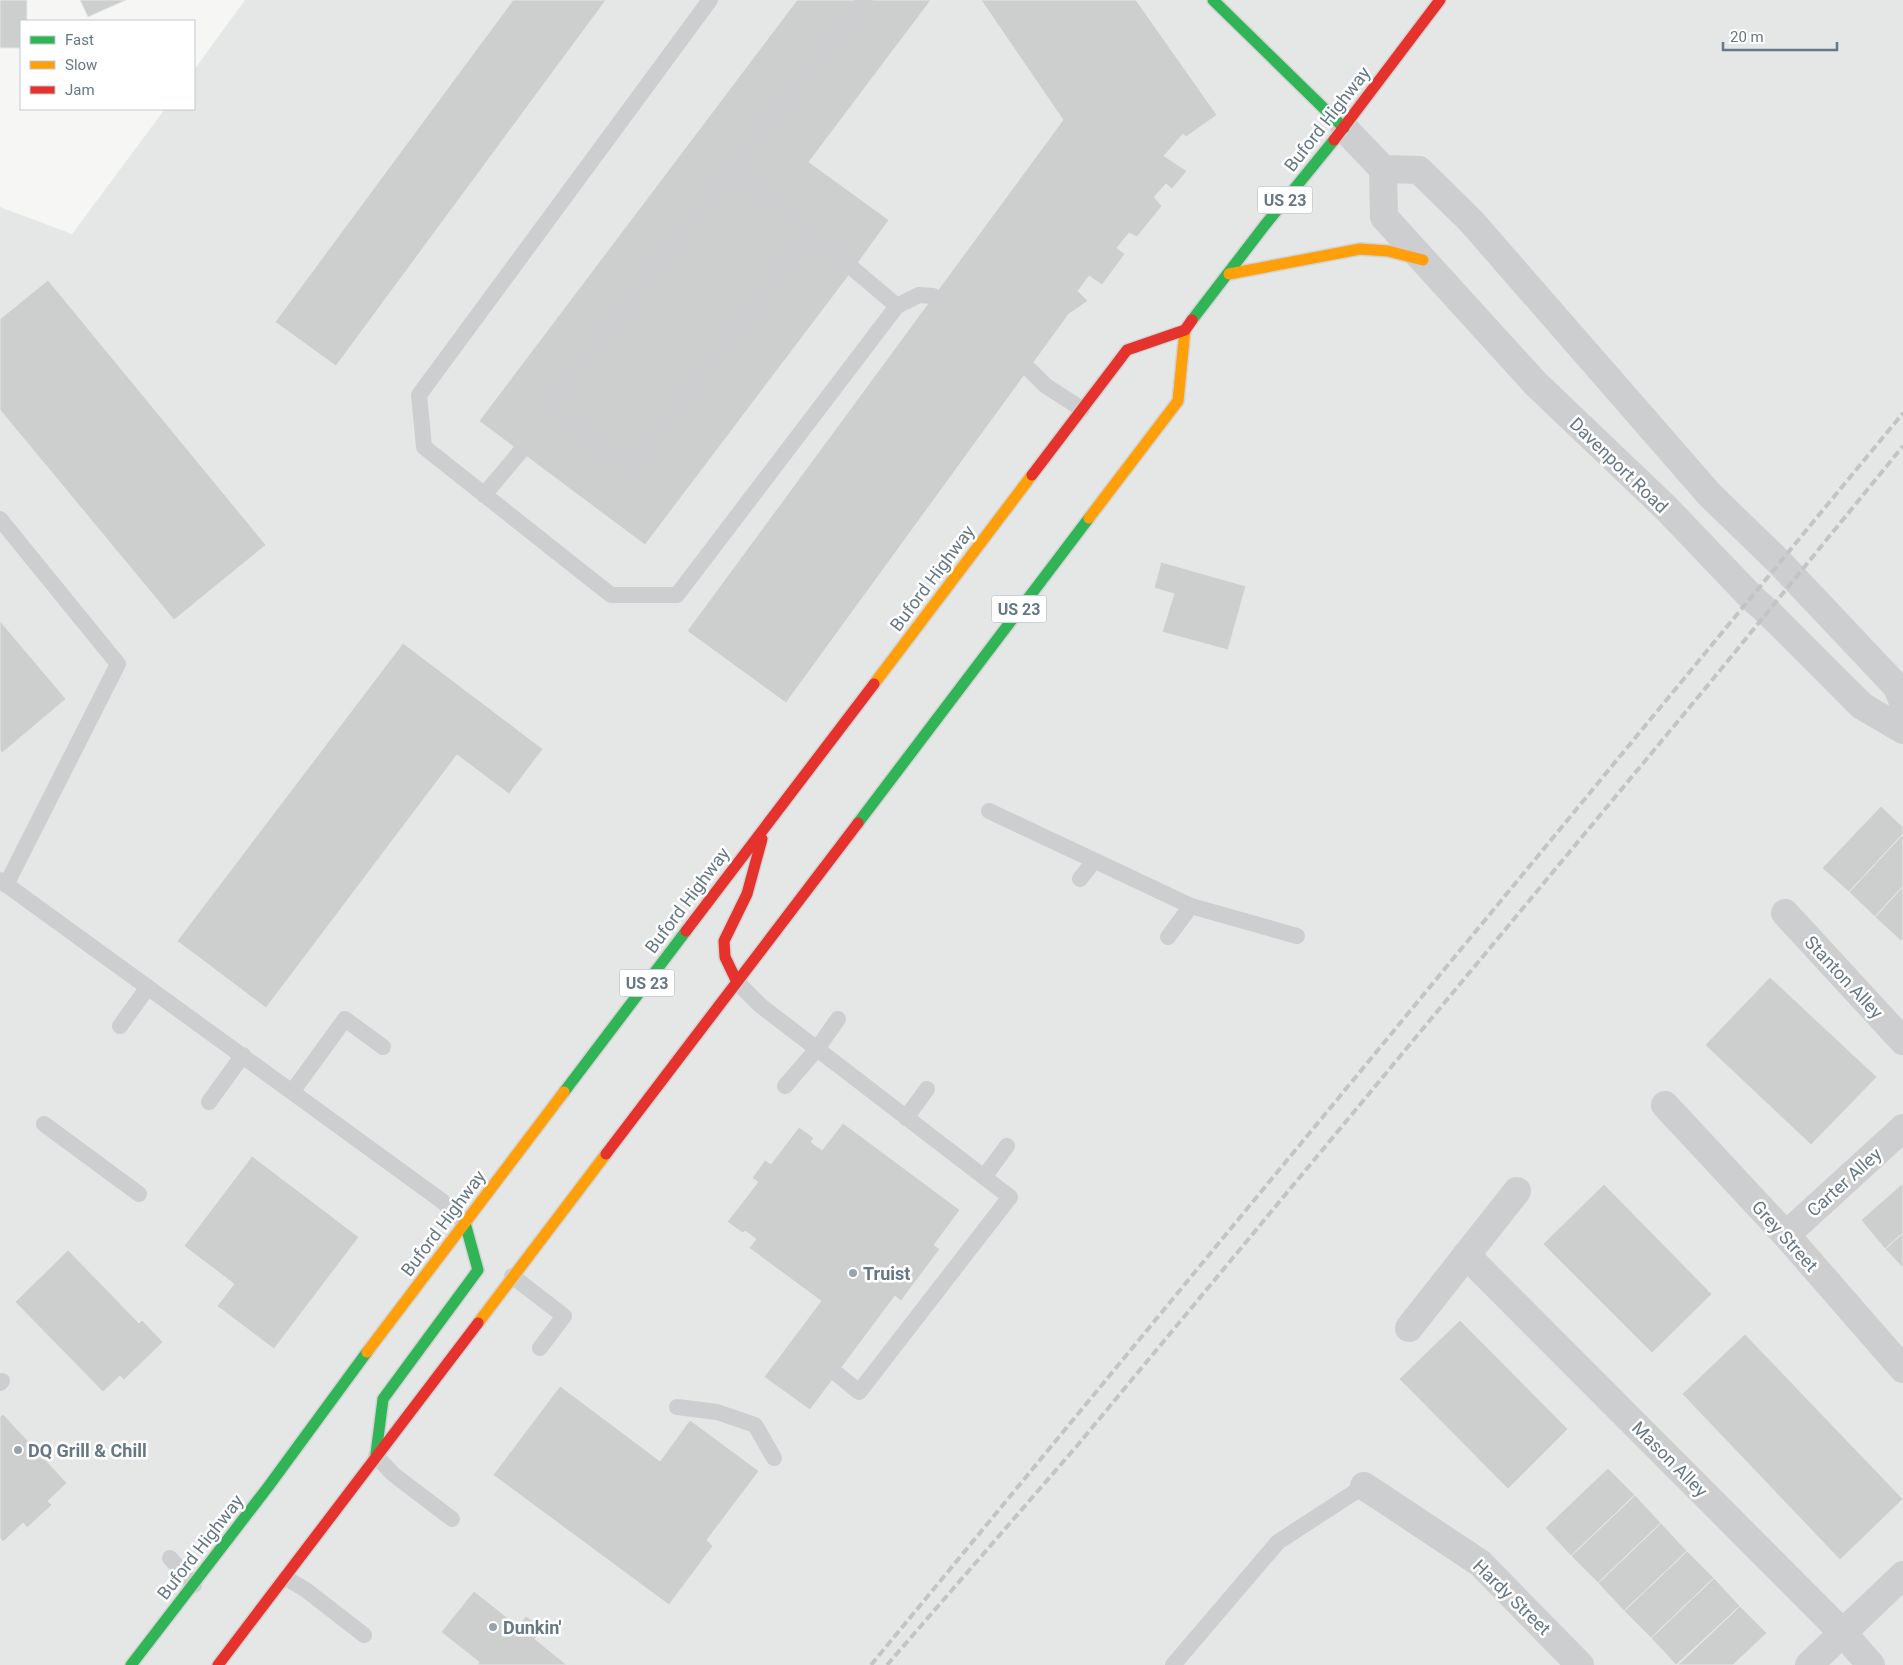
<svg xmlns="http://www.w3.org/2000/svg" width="1903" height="1665" viewBox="0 0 1903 1665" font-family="Roboto,sans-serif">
	<rect width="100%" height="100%" fill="#f6f6f5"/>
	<path fill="#e5e6e6" d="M 245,0 L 1903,0 L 1903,1665 L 0,1665 L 0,207 L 72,234 L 165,109 L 194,109 L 194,70 Z"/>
	<path fill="#cdcfcf" stroke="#e6e6e4" d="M 0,0 L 27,0 L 27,21 L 21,21 L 21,48 L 0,48 Z
		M 80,0 L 126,0 L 88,17 Z
		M 513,0 L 606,0 L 336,366 L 275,322 Z
		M 797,0 L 931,0 L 809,162 L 889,220 L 853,270 L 645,545 L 479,421 Z
		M 981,0 L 1136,0 L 1217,115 L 1186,137 L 1183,134 L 1164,156 L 1187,171 L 1172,189 L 1166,184 L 1154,197 L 1162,206 L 1137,237 L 1129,233 L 1117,248 L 1125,254 L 1102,285 L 1089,276 L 1078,291 L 1088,301 L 1069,314 L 786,703 L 687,631 L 1063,120 Z
		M 48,280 L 266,545 L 174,620 L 0,410 L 0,319 Z
		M 1161,562 L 1246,586 L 1228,650 L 1162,632 L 1174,594 L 1154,588 Z
		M 0,621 L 66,699 L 2,753 L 0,750 Z
		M 403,643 L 543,749 L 509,794 L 457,755 L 266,1008 L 177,941 Z
		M 1881,806 L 1903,827 L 1903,834 L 1849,892 L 1822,868 Z
		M 1903,834 L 1903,886 L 1875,917 L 1849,892 Z
		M 1903,886 L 1903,939 L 1901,941 L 1875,917 Z
		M 1770,977 L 1877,1077 L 1811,1145 L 1705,1045 Z
		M 843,1123 L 960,1210 L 934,1245 L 940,1249 L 901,1301 L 895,1296 L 810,1410 L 764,1377 L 821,1301 L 749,1248 L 756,1239 L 745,1231 L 743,1233 L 727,1222 L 758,1182 L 752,1178 L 765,1160 L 771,1164 L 799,1127 L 814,1138 L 811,1142 L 822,1150 Z
		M 252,1156 L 359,1237 L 274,1349 L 217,1306 L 234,1284 L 184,1246 Z
		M 1903,1183 L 1903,1233 L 1885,1249 L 1861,1220 Z
		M 1604,1184 L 1712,1294 L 1652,1353 L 1543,1244 Z
		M 1903,1233 L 1903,1268 L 1885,1249 Z
		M 68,1250 L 139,1323 L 142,1320 L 163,1342 L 124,1380 L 120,1376 L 103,1392 L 15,1302 Z
		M 1460,1320 L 1568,1429 L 1508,1489 L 1399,1379 Z
		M 1745,1334 L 1903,1499 L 1840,1560 L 1682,1394 Z
		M 560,1386 L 660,1461 L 690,1420 L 759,1471 L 707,1540 L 713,1546 L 669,1605 L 493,1475 Z
		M 3,1414 L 67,1483 L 48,1501 L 52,1505 L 27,1528 L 23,1523 L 3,1542 L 0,1538 L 0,1417 Z
		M 1608,1468 L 1635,1495 L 1571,1556 L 1545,1528 Z
		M 1635,1495 L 1661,1523 L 1598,1583 L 1571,1556 Z
		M 1661,1523 L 1687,1551 L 1624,1611 L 1598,1583 Z
		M 1687,1551 L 1714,1578 L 1651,1638 L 1624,1611 Z
		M 1714,1578 L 1740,1606 L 1676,1665 L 1651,1638 Z
		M 474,1591 L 518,1626 L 526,1616 L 543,1629 L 535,1639 L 567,1665 L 477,1665 L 479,1662 L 441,1632 Z
		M 1740,1606 L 1767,1633 L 1733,1665 L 1678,1665 Z"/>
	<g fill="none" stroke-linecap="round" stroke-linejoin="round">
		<g stroke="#d2d3d4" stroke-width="14">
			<path id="fast" d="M 1213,0 L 1344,128
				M 1192,320 L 1265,225 L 1334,140
				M 858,823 L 1089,518
				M 564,1092 L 686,931
				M 376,1454 L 383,1399 L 478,1270 L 465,1223
				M 131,1665 L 268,1487 L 367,1352"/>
		</g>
		<g stroke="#d2d3d4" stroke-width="14">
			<path id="slow" d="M 1229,274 L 1360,249 L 1388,251 L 1423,260
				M 1089,518 L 1178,401 L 1185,330
				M 874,684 L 1032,475
				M 478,1323 L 606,1154
				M 367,1352 L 564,1092"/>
		</g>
		<g stroke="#d2d3d4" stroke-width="14">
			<path id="jam" d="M 1334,140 L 1440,0
				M 1032,475 L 1127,350 L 1185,330 L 1192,320
				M 686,931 L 874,684
				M 737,982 L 725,957 L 724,941 L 747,894 L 762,839
				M 606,1154 L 858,823
				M 218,1665 L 478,1323"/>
		</g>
		<path stroke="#cccecf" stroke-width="16" d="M 710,0 L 419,395 L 424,447 L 611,595 L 677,595 L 897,306 L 919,295 L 933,296
			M 733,167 L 865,0
			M 809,232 L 630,470 L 549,406 L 733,167 L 897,306
			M 1029,369 L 1046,386 L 1082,409
			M 484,495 L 520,452
			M 0,519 L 118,664 L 6,885
			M 989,811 L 1191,906
			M 1080,879 L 1094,861
			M 0,880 L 442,1201 L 465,1223
			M 1168,937 L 1191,906 L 1297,936
			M 737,982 L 761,1006 L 1010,1197 L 859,1392 L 837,1374
			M 120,1026 L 148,987
			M 785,1086 L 817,1049 L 838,1019
			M 292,1092 L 345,1019 L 383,1047
			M 209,1102 L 243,1055
			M 906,1118 L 927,1089
			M 44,1124 L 139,1194
			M 984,1177 L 1007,1146
			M 512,1276 L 564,1316 L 540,1348
			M 0,1383 L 2,1381
			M 677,1407 L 717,1412 L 755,1425 L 774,1458
			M 376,1456 L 393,1474 L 452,1519
			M 170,1558 L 194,1585
			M 286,1578 L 306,1590 L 364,1635
			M 1173,1665 L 1278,1542 L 1364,1486"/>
		<path stroke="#cccecf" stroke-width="28" d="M 1344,128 L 1383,169 L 1384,217 L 1536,384 L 1668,510 L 1752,598 L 1768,612 L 1862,706 L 1903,730
			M 1383,169 L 1419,170 L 1471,221 L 1709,494 L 1780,563 L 1897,687 L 1903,702
			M 1785,913 L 1903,1041
			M 1665,1105 L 1786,1235 L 1903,1369
			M 1786,1235 L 1903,1128
			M 1466,1255 L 1842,1632 L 1871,1665
			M 1409,1328 L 1517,1191
			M 1364,1486 L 1480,1563 L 1580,1665
			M 1809,1665 L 1903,1575"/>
		<use href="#fast" stroke="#30b455" stroke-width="11"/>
		<use href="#slow" stroke="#ff9f0a" stroke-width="11"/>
		<use href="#jam" stroke="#e5322d" stroke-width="11"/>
		<path stroke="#c2c4c5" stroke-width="4" stroke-dasharray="8 4" stroke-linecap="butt" d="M 871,1665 L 1903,413
			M 887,1665 L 1076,1447 L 1713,679 L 1903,446"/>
	</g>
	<g fill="#98a4ac" stroke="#fff" stroke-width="2">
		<circle cx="853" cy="1273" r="5"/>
		<circle cx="18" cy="1450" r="5"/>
		<circle cx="493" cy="1627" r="5"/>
	</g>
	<g text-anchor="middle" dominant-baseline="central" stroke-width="5" stroke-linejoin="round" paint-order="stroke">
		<g fill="#fff" stroke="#94a0aa" stroke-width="1">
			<rect x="1257.5" y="186.5" width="55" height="27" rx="4"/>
			<rect x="991.5" y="595.5" width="55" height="27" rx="4"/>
			<rect x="619.5" y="969.5" width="55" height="27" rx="4"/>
		</g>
		<g font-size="16" font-weight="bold" fill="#667885">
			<text x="1285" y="200">US 23</text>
			<text x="1019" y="609">US 23</text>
			<text x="647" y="983">US 23</text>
		</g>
		<g font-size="18" fill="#667885" stroke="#fff">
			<text transform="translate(1327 119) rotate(-52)">Buford Highway</text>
			<text transform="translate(1619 465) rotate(44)">Davenport Road</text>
			<text transform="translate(932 578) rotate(-53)">Buford Highway</text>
			<text transform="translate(687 900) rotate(-53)">Buford Highway</text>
			<text transform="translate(1844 977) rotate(47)">Stanton Alley</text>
			<text transform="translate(1844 1182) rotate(-42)">Carter Alley</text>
			<text transform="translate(443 1223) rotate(-53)">Buford Highway</text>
			<text transform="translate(1785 1236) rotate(48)">Grey Street</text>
			<text transform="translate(1670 1459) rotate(45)">Mason Alley</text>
			<text transform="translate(200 1547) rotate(-52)">Buford Highway</text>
			<text transform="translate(1512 1597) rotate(44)">Hardy Street</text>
		</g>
		<g font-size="18" font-weight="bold" fill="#667885" stroke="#fff" text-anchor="start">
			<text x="863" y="1273">Truist</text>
			<text x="28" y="1450">DQ Grill &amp; Chill</text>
			<text x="503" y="1627">Dunkin'</text>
		</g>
	</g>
	<rect x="20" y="20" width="175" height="90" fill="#ffffff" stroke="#c2c9ce"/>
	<rect x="30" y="36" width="25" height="8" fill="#30b455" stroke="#c2c9ce"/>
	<text x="65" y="45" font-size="15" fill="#667885">Fast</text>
	<rect x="30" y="61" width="25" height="8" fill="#ff9f0a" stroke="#c2c9ce"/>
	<text x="65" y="70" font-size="15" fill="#667885">Slow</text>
	<rect x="30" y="86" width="25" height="8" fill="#e5322d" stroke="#c2c9ce"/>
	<text x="65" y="95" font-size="15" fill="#667885">Jam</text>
	<path d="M1723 42v8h114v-8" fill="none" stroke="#667885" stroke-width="2.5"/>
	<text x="1730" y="42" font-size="15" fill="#667885" stroke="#ffffff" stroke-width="4" paint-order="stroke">20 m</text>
</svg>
